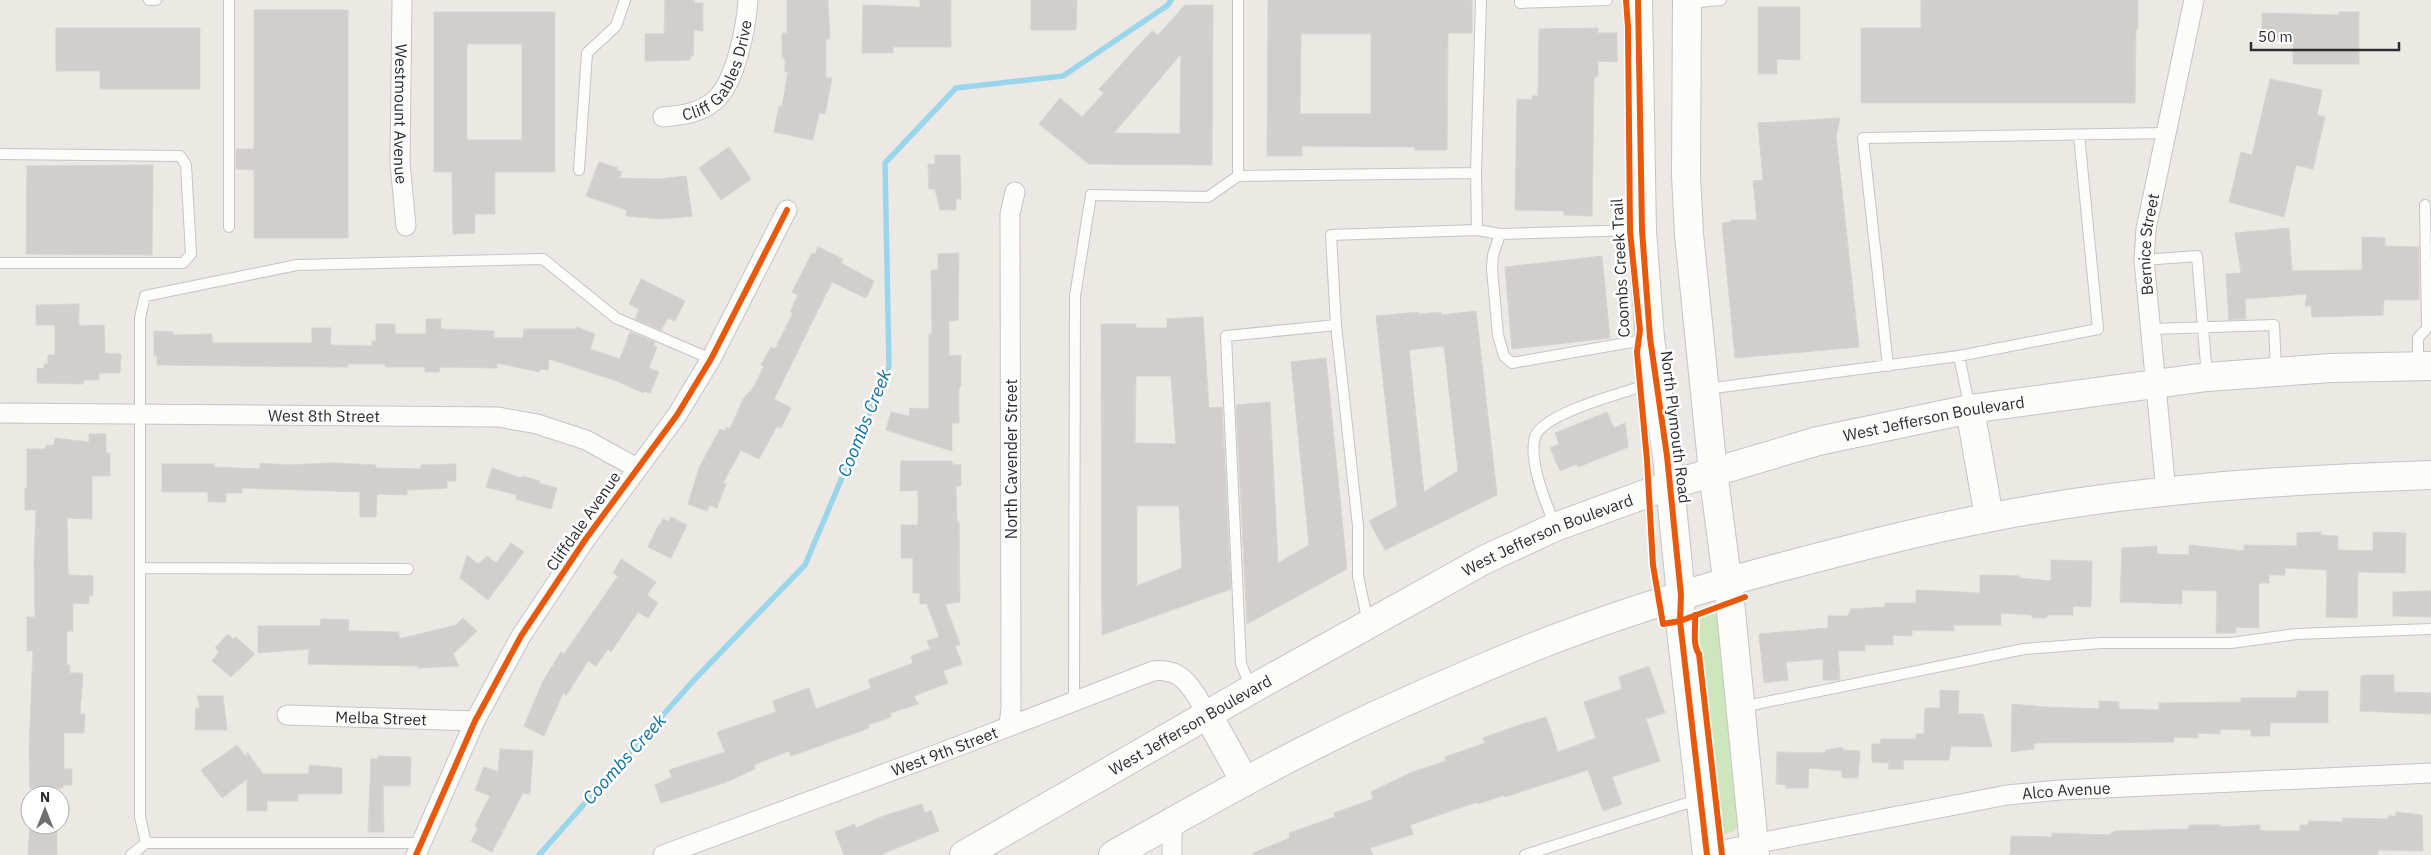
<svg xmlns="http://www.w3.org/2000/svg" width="2431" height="855" viewBox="0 0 2431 855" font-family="'IBM Plex Sans',sans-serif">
	<rect width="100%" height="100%" fill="#ece8e4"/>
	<path fill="#cee6be" d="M 1707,610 L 1719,617 L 1739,827 C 1731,833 1726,836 1717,832 L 1693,613 Z"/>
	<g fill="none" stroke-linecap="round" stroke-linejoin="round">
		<path stroke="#99d6ec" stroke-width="5.5" d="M 539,855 L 694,680 L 805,565 L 889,367 L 885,163 L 956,88 L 1063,76 L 1168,5 L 1171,0"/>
	</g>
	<path fill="#d1cecb" stroke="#d7d4d0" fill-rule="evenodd" d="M 665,0 L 694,0 L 694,3 L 703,3 L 703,31 L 694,30 L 693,56 L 690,56 L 690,60 L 645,61 L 645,34 L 664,34 Z
		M 787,0 L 828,0 L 830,39 L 826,39 L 826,78 L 832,78 L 825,114 L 819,113 L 813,140 L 774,132 L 779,106 L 782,107 L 788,72 L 785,72 L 785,58 L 782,58 L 782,33 L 787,33 Z
		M 920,0 L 951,0 L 951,47 L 893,47 L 893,53 L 862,53 L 863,5 L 920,7 Z
		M 1031,0 L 1077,0 L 1076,30 L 1031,30 Z
		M 1268,0 L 1472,0 L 1472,33 L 1448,33 L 1447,150 L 1415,150 L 1415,147 L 1302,146 L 1302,156 L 1267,156 ZM 1301,34 L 1371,34 L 1371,114 L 1300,114 Z
		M 1921,0 L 2138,0 L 2138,29 L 2136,29 L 2135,103 L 1861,103 L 1861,28 L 1921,28 Z
		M 1185,5 L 1213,5 L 1212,165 L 1089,164 L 1039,124 L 1060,98 L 1082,117 L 1104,93 L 1099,89 L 1138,46 L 1152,31 L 1158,35 ZM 1181,54 L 1180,134 L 1114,133 Z
		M 1758,7 L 1800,7 L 1800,60 L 1777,59 L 1777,74 L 1758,74 Z
		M 254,10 L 348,10 L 348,238 L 254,238 L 254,170 L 236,169 L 236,149 L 254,149 Z
		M 434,12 L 555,12 L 555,172 L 495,172 L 495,214 L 475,214 L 475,233 L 453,234 L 452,172 L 434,172 ZM 467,44 L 522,44 L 522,140 L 467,140 Z
		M 2339,12 L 2359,12 L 2359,64 L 2293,64 L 2293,39 L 2262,39 L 2262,13 L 2339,15 Z
		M 56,28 L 200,28 L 200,89 L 100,89 L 100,71 L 56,71 Z
		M 1598,28 L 1598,33 L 1617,33 L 1617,62 L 1598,61 L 1598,77 L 1594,77 L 1592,216 L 1564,215 L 1564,211 L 1515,210 L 1517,99 L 1532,100 L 1532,96 L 1538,96 L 1539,29 Z
		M 2270,79 L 2322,90 L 2317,115 L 2325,117 L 2313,169 L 2296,165 L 2284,217 L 2229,202 L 2241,152 L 2252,155 Z
		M 1840,118 L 1836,136 L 1859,347 L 1735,358 L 1722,223 L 1731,222 L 1731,220 L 1757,220 L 1753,181 L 1763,180 L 1758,123 Z
		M 729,147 L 751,179 L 721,200 L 699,168 Z
		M 935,155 L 960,155 L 961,199 L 956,199 L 956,210 L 940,210 L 935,189 L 929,189 L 928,164 L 935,164 Z
		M 599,162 L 618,168 L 617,170 L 622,172 L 619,178 L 659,179 L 686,176 L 692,216 L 663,219 L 626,216 L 627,210 L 586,196 Z
		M 153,165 L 152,255 L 26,254 L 27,166 Z
		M 2289,228 L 2292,271 L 2362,270 L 2362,237 L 2385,238 L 2385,246 L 2419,247 L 2419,300 L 2384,300 L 2383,315 L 2312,317 L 2311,306 L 2305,306 L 2307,294 L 2245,299 L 2246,319 L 2229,320 L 2226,274 L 2241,273 L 2235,233 Z
		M 818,247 L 843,259 L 841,263 L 874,281 L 866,298 L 832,282 L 774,399 L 791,408 L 781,428 L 777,426 L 759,459 L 741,450 L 723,483 L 726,484 L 717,508 L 709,505 L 707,511 L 688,504 L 699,468 L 720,429 L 724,431 L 727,427 L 730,429 L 743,399 L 753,388 L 764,366 L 761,365 L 771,347 L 775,349 L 793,313 L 790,312 L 798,295 L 792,292 L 812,253 L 815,254 Z
		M 959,253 L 958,320 L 949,321 L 949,356 L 961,355 L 961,386 L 959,388 L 959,423 L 952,423 L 952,451 L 886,430 L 891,412 L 909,416 L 910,408 L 929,409 L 929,334 L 932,334 L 931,270 L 938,270 L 938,254 Z
		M 1602,256 L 1610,338 L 1512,349 L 1505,267 Z
		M 641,279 L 685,301 L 675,321 L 668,318 L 661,330 L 635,319 L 639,309 L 629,304 Z
		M 79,304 L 79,326 L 104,325 L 105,353 L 121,354 L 120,373 L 99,373 L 99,380 L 84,380 L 83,384 L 37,383 L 37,368 L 44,369 L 44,364 L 48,364 L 48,355 L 55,355 L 55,325 L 36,325 L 36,305 Z
		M 1476,311 L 1497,495 L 1385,550 L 1369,521 L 1397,506 L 1376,316 L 1419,312 L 1419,314 L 1441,312 L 1441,315 ZM 1444,346 L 1458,471 L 1424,492 L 1409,350 Z
		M 1203,317 L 1209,408 L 1222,407 L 1231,589 L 1102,635 L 1101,324 L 1136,324 L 1136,328 L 1167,328 L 1167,319 ZM 1136,376 L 1171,376 L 1176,444 L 1135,443 ZM 1137,506 L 1179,506 L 1182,568 L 1137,586 Z
		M 426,319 L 441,319 L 441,329 L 494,331 L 494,338 L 523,338 L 524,329 L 576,329 L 576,327 L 595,334 L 590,349 L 620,359 L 630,332 L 655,342 L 653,345 L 657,347 L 649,368 L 659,372 L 650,393 L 644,391 L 643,393 L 617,381 L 549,359 L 548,370 L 540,369 L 539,372 L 497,363 L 497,368 L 440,367 L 439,372 L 425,372 L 425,367 L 385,367 L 385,364 L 348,364 L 348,367 L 330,367 L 157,365 L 157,356 L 154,356 L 154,331 L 173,332 L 173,335 L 212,334 L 212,343 L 312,343 L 312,328 L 331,328 L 330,345 L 372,346 L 372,341 L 376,341 L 376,324 L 395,324 L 395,334 L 426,334 Z
		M 1326,358 L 1347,569 L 1247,624 L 1236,405 L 1270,402 L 1278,563 L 1309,545 L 1291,362 Z
		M 1607,412 L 1614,428 L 1625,423 L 1628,447 L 1578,467 L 1577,464 L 1560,471 L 1550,448 L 1559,444 L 1555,433 Z
		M 89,434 L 106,434 L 106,453 L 110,453 L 110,476 L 92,476 L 92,519 L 67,518 L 68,575 L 93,576 L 93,596 L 89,596 L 89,604 L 73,603 L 73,631 L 67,631 L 67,665 L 70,665 L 70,673 L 83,673 L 80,714 L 85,714 L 84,733 L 64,733 L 64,769 L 72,769 L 72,785 L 63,785 L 63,788 L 30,788 L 29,751 L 33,651 L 27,651 L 27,617 L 35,617 L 34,562 L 36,510 L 25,510 L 25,488 L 27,488 L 27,449 L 46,449 L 46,445 L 54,445 L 55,438 L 89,442 Z
		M 901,461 L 952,461 L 952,464 L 961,465 L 961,486 L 956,486 L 957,522 L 959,522 L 960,602 L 945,604 L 960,644 L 955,646 L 962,664 L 943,671 L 948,683 L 914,696 L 918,704 L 890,713 L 891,717 L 868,725 L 869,728 L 791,756 L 789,751 L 756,764 L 754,766 L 755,769 L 724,783 L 661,803 L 655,785 L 672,777 L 669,770 L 725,752 L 717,732 L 776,712 L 773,701 L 809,688 L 816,709 L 871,688 L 868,680 L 913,663 L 911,656 L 930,649 L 927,641 L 939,637 L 927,604 L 920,604 L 920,593 L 913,593 L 913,558 L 901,558 L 901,525 L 918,525 L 918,490 L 900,491 Z
		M 260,463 L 285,465 L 333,463 L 376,465 L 376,468 L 421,469 L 421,465 L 456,464 L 456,481 L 447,481 L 447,488 L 407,490 L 407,495 L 377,494 L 376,517 L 360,517 L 360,492 L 242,488 L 242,493 L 226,493 L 226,502 L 208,502 L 208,492 L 162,492 L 162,464 L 214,464 L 214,467 L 260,469 Z
		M 492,468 L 521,478 L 522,476 L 540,481 L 539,483 L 557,488 L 551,509 L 516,499 L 517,495 L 486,487 Z
		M 671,517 L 687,525 L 671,558 L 648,547 L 659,524 L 660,525 L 663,519 L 668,522 Z
		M 2321,532 L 2320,535 L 2338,536 L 2338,550 L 2373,551 L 2373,532 L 2406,533 L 2405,573 L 2358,572 L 2357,618 L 2326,617 L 2327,570 L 2285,568 L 2285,575 L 2269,575 L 2269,583 L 2259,583 L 2259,628 L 2236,627 L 2236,633 L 2216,633 L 2217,591 L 2182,590 L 2182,604 L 2120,602 L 2122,548 L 2157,546 L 2157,554 L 2189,555 L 2189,545 L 2244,551 L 2244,545 L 2297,546 L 2297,533 Z
		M 511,543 L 524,552 L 488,600 L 460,578 L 467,555 L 478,564 L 487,556 L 496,563 Z
		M 621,559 L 656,582 L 647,595 L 658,603 L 648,618 L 638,612 L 611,652 L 608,649 L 596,666 L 588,661 L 566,696 L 563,693 L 544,736 L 524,726 L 543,681 L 561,652 L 564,654 L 618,576 L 613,573 Z
		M 2051,560 L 2092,561 L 2091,607 L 2073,606 L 2073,615 L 2047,615 L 2047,618 L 2032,618 L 2032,615 L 2001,613 L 2001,625 L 1954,625 L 1954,631 L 1912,630 L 1912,636 L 1893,635 L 1893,645 L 1865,645 L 1865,651 L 1838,651 L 1840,680 L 1823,680 L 1823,659 L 1786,662 L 1788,680 L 1764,683 L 1759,634 L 1828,628 L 1828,616 L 1848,616 L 1851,609 L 1885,607 L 1885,603 L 1916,603 L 1916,590 L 1980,593 L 1980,575 L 2020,576 L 2020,578 L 2051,581 Z
		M 2431,591 L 2431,617 L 2393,616 L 2393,592 Z
		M 463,618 L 477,631 L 453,654 L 459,666 L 418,668 L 418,666 L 308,664 L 309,649 L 258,653 L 258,626 L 320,626 L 321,619 L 349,620 L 348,631 L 399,632 L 399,639 L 456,625 Z
		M 228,634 L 233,639 L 236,637 L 255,654 L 231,677 L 212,661 L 219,652 L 215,648 Z
		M 1649,666 L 1665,713 L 1646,719 L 1660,761 L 1612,777 L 1622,804 L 1603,811 L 1588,770 L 1505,797 L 1504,795 L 1478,804 L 1477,802 L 1410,825 L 1413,834 L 1370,848 L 1373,855 L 1254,855 L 1253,853 L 1290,838 L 1289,833 L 1335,817 L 1334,813 L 1373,799 L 1371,792 L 1412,772 L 1446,761 L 1445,757 L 1485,743 L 1483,738 L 1519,725 L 1546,717 L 1558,752 L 1596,738 L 1584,702 L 1622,689 L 1619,677 Z
		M 2368,675 L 2394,675 L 2394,692 L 2431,693 L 2431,714 L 2360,711 L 2361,676 Z
		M 1940,690 L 1959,691 L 1958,714 L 1983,714 L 1992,747 L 1951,746 L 1949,760 L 1904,760 L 1903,769 L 1888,769 L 1889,763 L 1872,762 L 1872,744 L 1880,744 L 1881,739 L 1916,739 L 1916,734 L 1924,734 L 1925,708 L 1940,708 Z
		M 2298,691 L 2328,691 L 2328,723 L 2270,723 L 2270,736 L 2251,736 L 2251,730 L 2220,729 L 2220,734 L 2198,733 L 2198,738 L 2174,737 L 2174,742 L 2034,743 L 2034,749 L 2011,752 L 2012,704 L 2046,707 L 2099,709 L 2099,701 L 2119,702 L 2119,709 L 2159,710 L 2159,703 L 2241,702 L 2241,698 L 2296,698 Z
		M 197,696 L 223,696 L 227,730 L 195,730 L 196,708 L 200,708 Z
		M 237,745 L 247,758 L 247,752 L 263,774 L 309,774 L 309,765 L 342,768 L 342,794 L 298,794 L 298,801 L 267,801 L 267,811 L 247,811 L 247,779 L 222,798 L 201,770 Z
		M 1843,747 L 1843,750 L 1860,751 L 1858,778 L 1842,778 L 1842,771 L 1809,768 L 1808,788 L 1786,788 L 1786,785 L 1776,784 L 1777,752 L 1825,753 L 1826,750 Z
		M 500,749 L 533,751 L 530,794 L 523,793 L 492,852 L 471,841 L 478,828 L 475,826 L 490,796 L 475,790 L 484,767 L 498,772 Z
		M 378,756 L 411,757 L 410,786 L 383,786 L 384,832 L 368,832 L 371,759 L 378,759 Z
		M 922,804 L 925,813 L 931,810 L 939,831 L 880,855 L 844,855 L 835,832 L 854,824 L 856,828 L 883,816 Z
		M 2396,812 L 2422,815 L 2423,851 L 2378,850 L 2378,855 L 2010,855 L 2011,836 L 2052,837 L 2052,833 L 2109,835 L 2115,831 L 2189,829 L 2189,825 L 2220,825 L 2220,827 L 2260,825 L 2260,830 L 2267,831 L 2300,831 L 2300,825 L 2308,825 L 2309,821 L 2343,822 L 2343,818 L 2388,819 L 2388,816 L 2396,816 Z
		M 30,825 L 57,825 L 57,855 L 28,855 Z"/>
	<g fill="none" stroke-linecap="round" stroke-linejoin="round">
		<g stroke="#c5c4c5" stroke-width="12">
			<path id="lane" d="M 149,0 L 156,0
				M 1238,0 L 1238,176 L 1476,173
				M 1520,0 L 1520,3 L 1607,0
				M 1688,3 L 1721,0
				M 0,154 L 180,156 L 186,165 L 191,254 L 183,263 L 0,263
				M 579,170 L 587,53 L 616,26 L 625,0
				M 229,227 L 229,0
				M 1477,230 L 1500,234 L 1641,230
				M 1500,234 L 1493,255 L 1492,269 L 1498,335 L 1504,356 L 1512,363 L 1649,339
				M 2144,260 L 2197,256 L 2207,376
				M 2151,329 L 2274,325 L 2276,370
				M 1959,356 L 1970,409
				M 2418,365 L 2418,338 L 2427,328 L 2425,205
				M 1888,366 L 1863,138 L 2167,133
				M 1706,389 L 1959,356 L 2098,329 L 2079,135
				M 1555,526 C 1546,503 1528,461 1535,437 C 1543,412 1631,391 1656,382
				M 141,568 L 408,569
				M 1368,623 L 1358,576 L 1358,526 L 1336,325 L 1331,235 L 1477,230 L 1476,173 L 1481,0
				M 1251,687 L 1241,664 L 1226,336 L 1336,325
				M 1074,700 L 1075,296 L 1091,195 L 1208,197 L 1238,176
				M 1742,707 L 2024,649 L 2101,643 L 2231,643 L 2296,634 L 2431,629
				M 420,843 L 146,843 L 140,817 L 140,318 L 145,296 L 297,265 L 543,259 L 616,318 L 711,359
				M 131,855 L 146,843
				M 1525,855 L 1684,804 L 1701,801"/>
		</g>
		<g stroke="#c5c4c5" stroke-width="21">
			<g id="street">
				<path id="s1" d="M 402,0 L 400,163 L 406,226"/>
				<path id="s2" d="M 663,117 C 681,115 699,114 714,101 C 736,83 746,27 748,0"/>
				<path id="s3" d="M 0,413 L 498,417 L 537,424 L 586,440 L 637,468"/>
				<path id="s4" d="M 2166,492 L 2144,260 L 2146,229 L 2194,0"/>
				<path id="s5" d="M 287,715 L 475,721"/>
				<path d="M 1009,726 L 1011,708 L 1010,214 L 1015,192"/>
				<path d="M 1172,822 L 1172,855"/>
				<path id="s6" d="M 1707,853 L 2007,795 L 2060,790 L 2431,773"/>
				<path d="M 416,855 L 475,721 L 521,636 L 585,540 L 677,415 L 711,359 L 787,210"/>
				<path id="s7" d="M 663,855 L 943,752 L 1153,671 C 1185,667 1193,691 1208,715"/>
			</g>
		</g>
		<g stroke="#c5c4c5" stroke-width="30">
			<g id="secondary">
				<path d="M 1638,0 L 1642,230 L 1650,338 L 1667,456 L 1681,595 L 1680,621 L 1707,855"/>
				<path d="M 1687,0 L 1686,175 L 1689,234 L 1713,472 L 1730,601 L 1755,855"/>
				<path d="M 1970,409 L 1989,517"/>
				<path d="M 1208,715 L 1245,782"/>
				<path id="s8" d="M 964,855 L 1252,689 L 1484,560 L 1555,527 L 1670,485 L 1818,441 L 1970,409 L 2207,377 L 2331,368 L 2431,366"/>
				<path d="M 1113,855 C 1180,818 1246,779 1315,745 C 1385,709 1458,678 1531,648 C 1609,617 1689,592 1770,570 C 1842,551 1914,532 1987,518 C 2133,489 2283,480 2431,475"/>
			</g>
		</g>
		<use href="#lane" stroke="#fcfcfb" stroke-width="10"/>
		<use href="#street" stroke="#fcfcfb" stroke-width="19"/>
		<use href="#secondary" stroke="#fcfcfb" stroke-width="28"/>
		<g stroke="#fff" stroke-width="9">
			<path id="cycleway" d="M 1626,0 L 1628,27 L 1630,231 L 1640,330 L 1637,352 L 1647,460 L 1653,565 L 1663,624 L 1680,621 L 1745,597
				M 1638,0 L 1642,230 L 1650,338 L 1667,456 L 1681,595 L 1680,621 L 1707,855
				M 1695,615 C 1696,627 1692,644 1699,654 L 1722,855
				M 416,855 L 475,721 L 521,636 L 585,540 L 677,415 L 711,359 L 787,210"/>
		</g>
		<use href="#cycleway" stroke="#e8590c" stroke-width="6"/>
	</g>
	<g text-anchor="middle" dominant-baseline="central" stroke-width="5" stroke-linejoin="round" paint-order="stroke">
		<g font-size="16" fill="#2e2e2e" stroke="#fff">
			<text stroke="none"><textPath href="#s2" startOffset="81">Cliff Gables Drive</textPath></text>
			<text stroke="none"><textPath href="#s1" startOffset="114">Westmount Avenue</textPath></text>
			<text stroke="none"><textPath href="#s4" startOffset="249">Bernice Street</textPath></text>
			<text transform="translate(1620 268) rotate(-93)">Coombs Creek Trail</text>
			<text stroke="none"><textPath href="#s3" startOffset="324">West 8th Street</textPath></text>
			<text stroke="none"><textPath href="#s8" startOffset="1071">West Jefferson Boulevard</textPath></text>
			<text transform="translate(1676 427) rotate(83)">North Plymouth Road</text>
			<text transform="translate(1011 459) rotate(-90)">North Cavender Street</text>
			<text transform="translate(583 521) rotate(-55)">Cliffdale Avenue</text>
			<text stroke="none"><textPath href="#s8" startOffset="666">West Jefferson Boulevard</textPath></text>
			<text stroke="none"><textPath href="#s5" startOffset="94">Melba Street</textPath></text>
			<text stroke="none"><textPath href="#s8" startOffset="261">West Jefferson Boulevard</textPath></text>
			<text stroke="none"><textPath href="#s7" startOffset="300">West 9th Street</textPath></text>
			<text stroke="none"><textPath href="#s6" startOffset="365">Alco Avenue</textPath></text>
		</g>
		<g font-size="18" font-style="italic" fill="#0d6fa3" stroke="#fff">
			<text transform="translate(864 423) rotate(-68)">Coombs Creek</text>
			<text transform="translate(624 759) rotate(-48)">Coombs Creek</text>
		</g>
	</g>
	<g transform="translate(45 810)"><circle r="24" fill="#ffffff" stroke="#ababab"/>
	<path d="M0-4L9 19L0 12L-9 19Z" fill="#706f6e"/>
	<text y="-8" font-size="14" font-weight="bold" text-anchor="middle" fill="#2e2e2e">N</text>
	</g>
	<path d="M2251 42v8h148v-8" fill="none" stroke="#2e2e2e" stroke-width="2.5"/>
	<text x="2258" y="42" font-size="15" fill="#2e2e2e" stroke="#ffffff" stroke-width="4" paint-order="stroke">50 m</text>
</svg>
